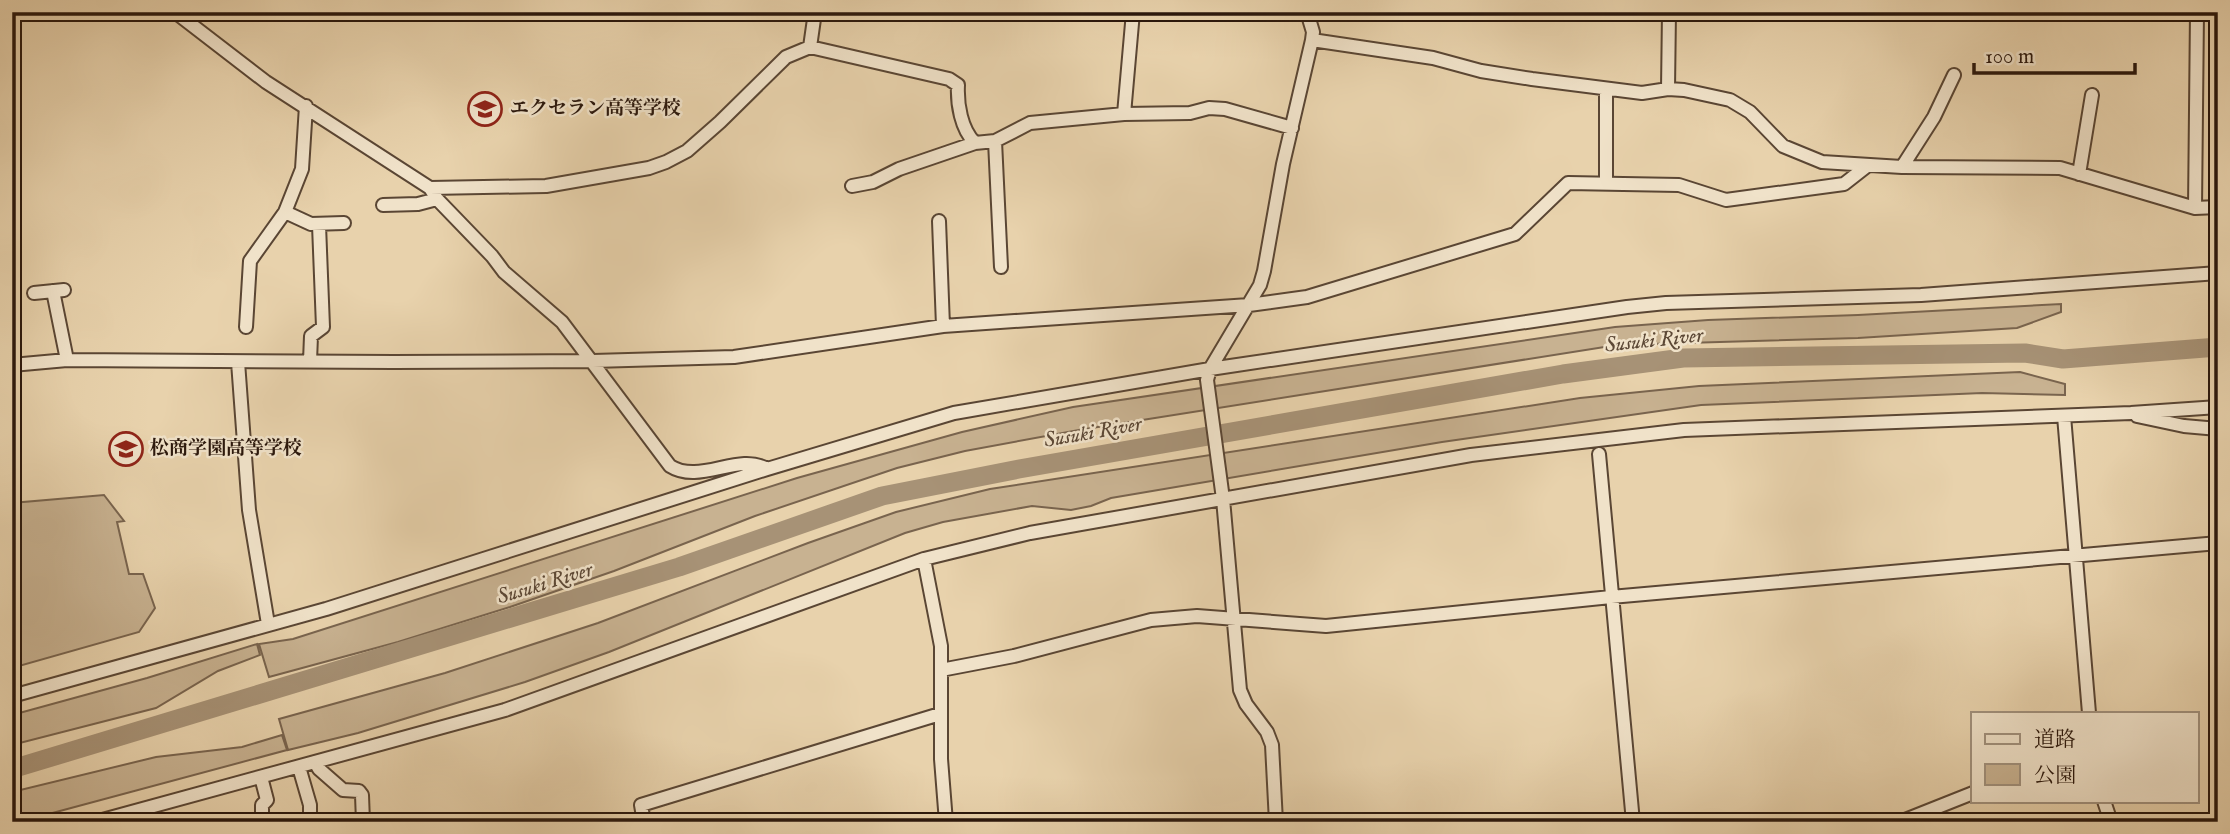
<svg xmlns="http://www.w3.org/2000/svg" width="2230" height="834" viewBox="0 0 2230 834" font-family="'IM FELL English','Noto Serif JP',serif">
	<rect width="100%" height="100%" fill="#e8d2ac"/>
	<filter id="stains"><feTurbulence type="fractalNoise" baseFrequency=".00286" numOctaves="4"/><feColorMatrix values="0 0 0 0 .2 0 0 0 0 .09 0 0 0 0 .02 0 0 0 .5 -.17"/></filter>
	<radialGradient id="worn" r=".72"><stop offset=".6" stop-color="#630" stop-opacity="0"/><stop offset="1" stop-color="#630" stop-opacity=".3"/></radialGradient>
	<path fill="#c8b291" stroke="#79644e" stroke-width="2" d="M 2061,304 L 2061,312 L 2017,328 L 1858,338 L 1617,345 L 1079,430 L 965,451 L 897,468 L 755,516 L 614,571 L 510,607 L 398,642 L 269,677 L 259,644 L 293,639 L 797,478 L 962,432 L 1073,407 L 1615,327 L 1708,320 L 1858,315 Z
		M 2020,372 L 2065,384 L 2065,395 L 1982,393 L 1701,405 L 1442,442 L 1111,498 L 1091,506 L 1071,510 L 1032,506 L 943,522 L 905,533 L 609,652 L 525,682 L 358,733 L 288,750 L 279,719 L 445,673 L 598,623 L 808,543 L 896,512 L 990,489 L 1580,398 L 1699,386 Z
		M 104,495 L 124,521 L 117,522 L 129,574 L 143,574 L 155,608 L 139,632 L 12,668 L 12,503 Z
		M 257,644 L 260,655 L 218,671 L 156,708 L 12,745 L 12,715 L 147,678 Z
		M 282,735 L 287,750 L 45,815 L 12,822 L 12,792 L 156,757 L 242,747 Z"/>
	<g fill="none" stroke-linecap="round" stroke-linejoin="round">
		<path stroke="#a79276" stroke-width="19" d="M 12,769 L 679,567 L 882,496 L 1019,469 L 1563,374 L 1683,358 L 2025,353 L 2063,359 L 2218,347"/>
		<g stroke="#5a4634" stroke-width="16">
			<path id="minor" d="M 175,12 L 266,82 L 430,188 L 437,199 L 492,256 L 504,272 L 562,322 L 670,466 C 700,485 738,452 767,469
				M 1312,40 L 1433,58 L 1481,71 L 1532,79 L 1642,93 L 1668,89 L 1684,90 L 1730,100 L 1750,112 L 1783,146 L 1822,162 L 1902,167 L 2060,168 L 2195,208 L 2218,207
				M 810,47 L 815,12
				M 1668,89 L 1669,12
				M 306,106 L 302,169 L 285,212 L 311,224 L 344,223
				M 1124,114 L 1133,12
				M 995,141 L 1001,267
				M 1902,167 L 1934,117 L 1954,75
				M 2079,174 L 2092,95
				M 1606,183 L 1606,89
				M 852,186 L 873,182 L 899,169 L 975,143
				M 430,188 L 546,186 L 649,168 L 666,162 L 687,151 L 720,122 L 786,57 L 810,47 L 949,79 L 958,85 C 957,104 961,129 975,143 L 995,141 L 1030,123 L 1124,114 L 1190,113 L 1209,108 L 1225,109 L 1292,128
				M 383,205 L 418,204 L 437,199
				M 2195,208 L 2197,12
				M 939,221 L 943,326
				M 53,291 L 67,360
				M 34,293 L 64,290
				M 246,327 L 250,261 L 285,212
				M 310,361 L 311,336 L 323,327 L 319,225
				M 238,362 L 249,510 L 268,624
				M 12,365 L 67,360 L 394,362 L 593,361 L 734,357 L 943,326 L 1249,305 L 1307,297 L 1515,234 L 1568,183 L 1679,185 L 1726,200 L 1844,184 L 1867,166
				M 2064,416 L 2089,713
				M 2137,416 L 2184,426 L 2218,429
				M 1599,454 L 1633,822
				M 924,559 L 941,646 L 941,759 L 946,822
				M 941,670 L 1014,656 L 1151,620 L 1197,616 L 1326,626 L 1611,597 L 2218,543
				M 12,696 L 326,609 L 767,469 L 954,413 L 1210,369 L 1627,307 L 1666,303 L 1921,295 L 2218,273
				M 315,762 L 319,769 L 343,790 L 359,791 L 362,795 L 363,822
				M 299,767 L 310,805 L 310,822
				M 261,777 L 267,800 L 262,805 L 262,822
				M 2104,801 L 2111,822
				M 95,822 L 505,710 L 924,559 L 1030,533 L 1471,455 L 1684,430 L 2131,413 L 2218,407
				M 644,822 L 641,805 L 940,714
				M 1276,822 L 1272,745 L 1267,732 L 1246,704 L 1240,690 L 1223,499 L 1207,380 L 1210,369 L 1260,285 L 1264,271 L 1283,164 L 1312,40 L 1313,32 L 1307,12
				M 1900,822 L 1973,793"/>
		</g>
		<use href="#minor" stroke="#f0e2c9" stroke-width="12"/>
	</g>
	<defs>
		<g id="school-ring" transform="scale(1.75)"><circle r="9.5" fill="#f0e2c9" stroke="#8f2418" stroke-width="1.5"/><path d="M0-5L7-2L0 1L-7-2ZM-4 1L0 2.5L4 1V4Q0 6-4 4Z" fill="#8f2418"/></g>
	</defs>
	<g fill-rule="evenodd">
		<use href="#school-ring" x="485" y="109"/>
		<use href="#school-ring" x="126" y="449"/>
	</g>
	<g text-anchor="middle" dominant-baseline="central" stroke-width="5" stroke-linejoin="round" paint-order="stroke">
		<g font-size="19" font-weight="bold" fill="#2a170c" stroke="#f0e2c9" text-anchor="start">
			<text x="510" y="109">エクセラン高等学校</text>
			<text x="150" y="449">松商学園高等学校</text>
		</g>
		<g font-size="21" font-style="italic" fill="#5c4836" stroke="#f0e2c9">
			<text transform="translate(1654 341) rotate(-6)">Susuki River</text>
			<text transform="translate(1093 433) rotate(-10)">Susuki River</text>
			<text transform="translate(545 584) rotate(-17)">Susuki River</text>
		</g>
	</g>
	<rect width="2230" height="834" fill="none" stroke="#e8d2ac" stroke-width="42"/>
	<rect x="14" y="14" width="2202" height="806" fill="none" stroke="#2a170c" stroke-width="3.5"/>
	<rect x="21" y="21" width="2188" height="792" fill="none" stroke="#2a170c" stroke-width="2"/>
	<rect x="1971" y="712" width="228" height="91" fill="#f0e2c9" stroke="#a1917d" stroke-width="2"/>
	<rect x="1985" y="734" width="35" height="10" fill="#f0e2c9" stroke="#a1917d" stroke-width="2"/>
	<text x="2034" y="746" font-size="21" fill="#2a170c">道路</text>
	<rect x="1985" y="764" width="35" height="21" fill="#c8b291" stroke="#a1917d" stroke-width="2"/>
	<text x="2034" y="782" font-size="21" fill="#2a170c">公園</text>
	<path d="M1974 63v10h161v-10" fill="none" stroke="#2a170c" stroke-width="3.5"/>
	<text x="1985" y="63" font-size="21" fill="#2a170c" stroke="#f0e2c9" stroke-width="5" paint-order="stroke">100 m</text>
	<rect width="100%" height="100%" filter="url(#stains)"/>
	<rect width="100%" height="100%" fill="url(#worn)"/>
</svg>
